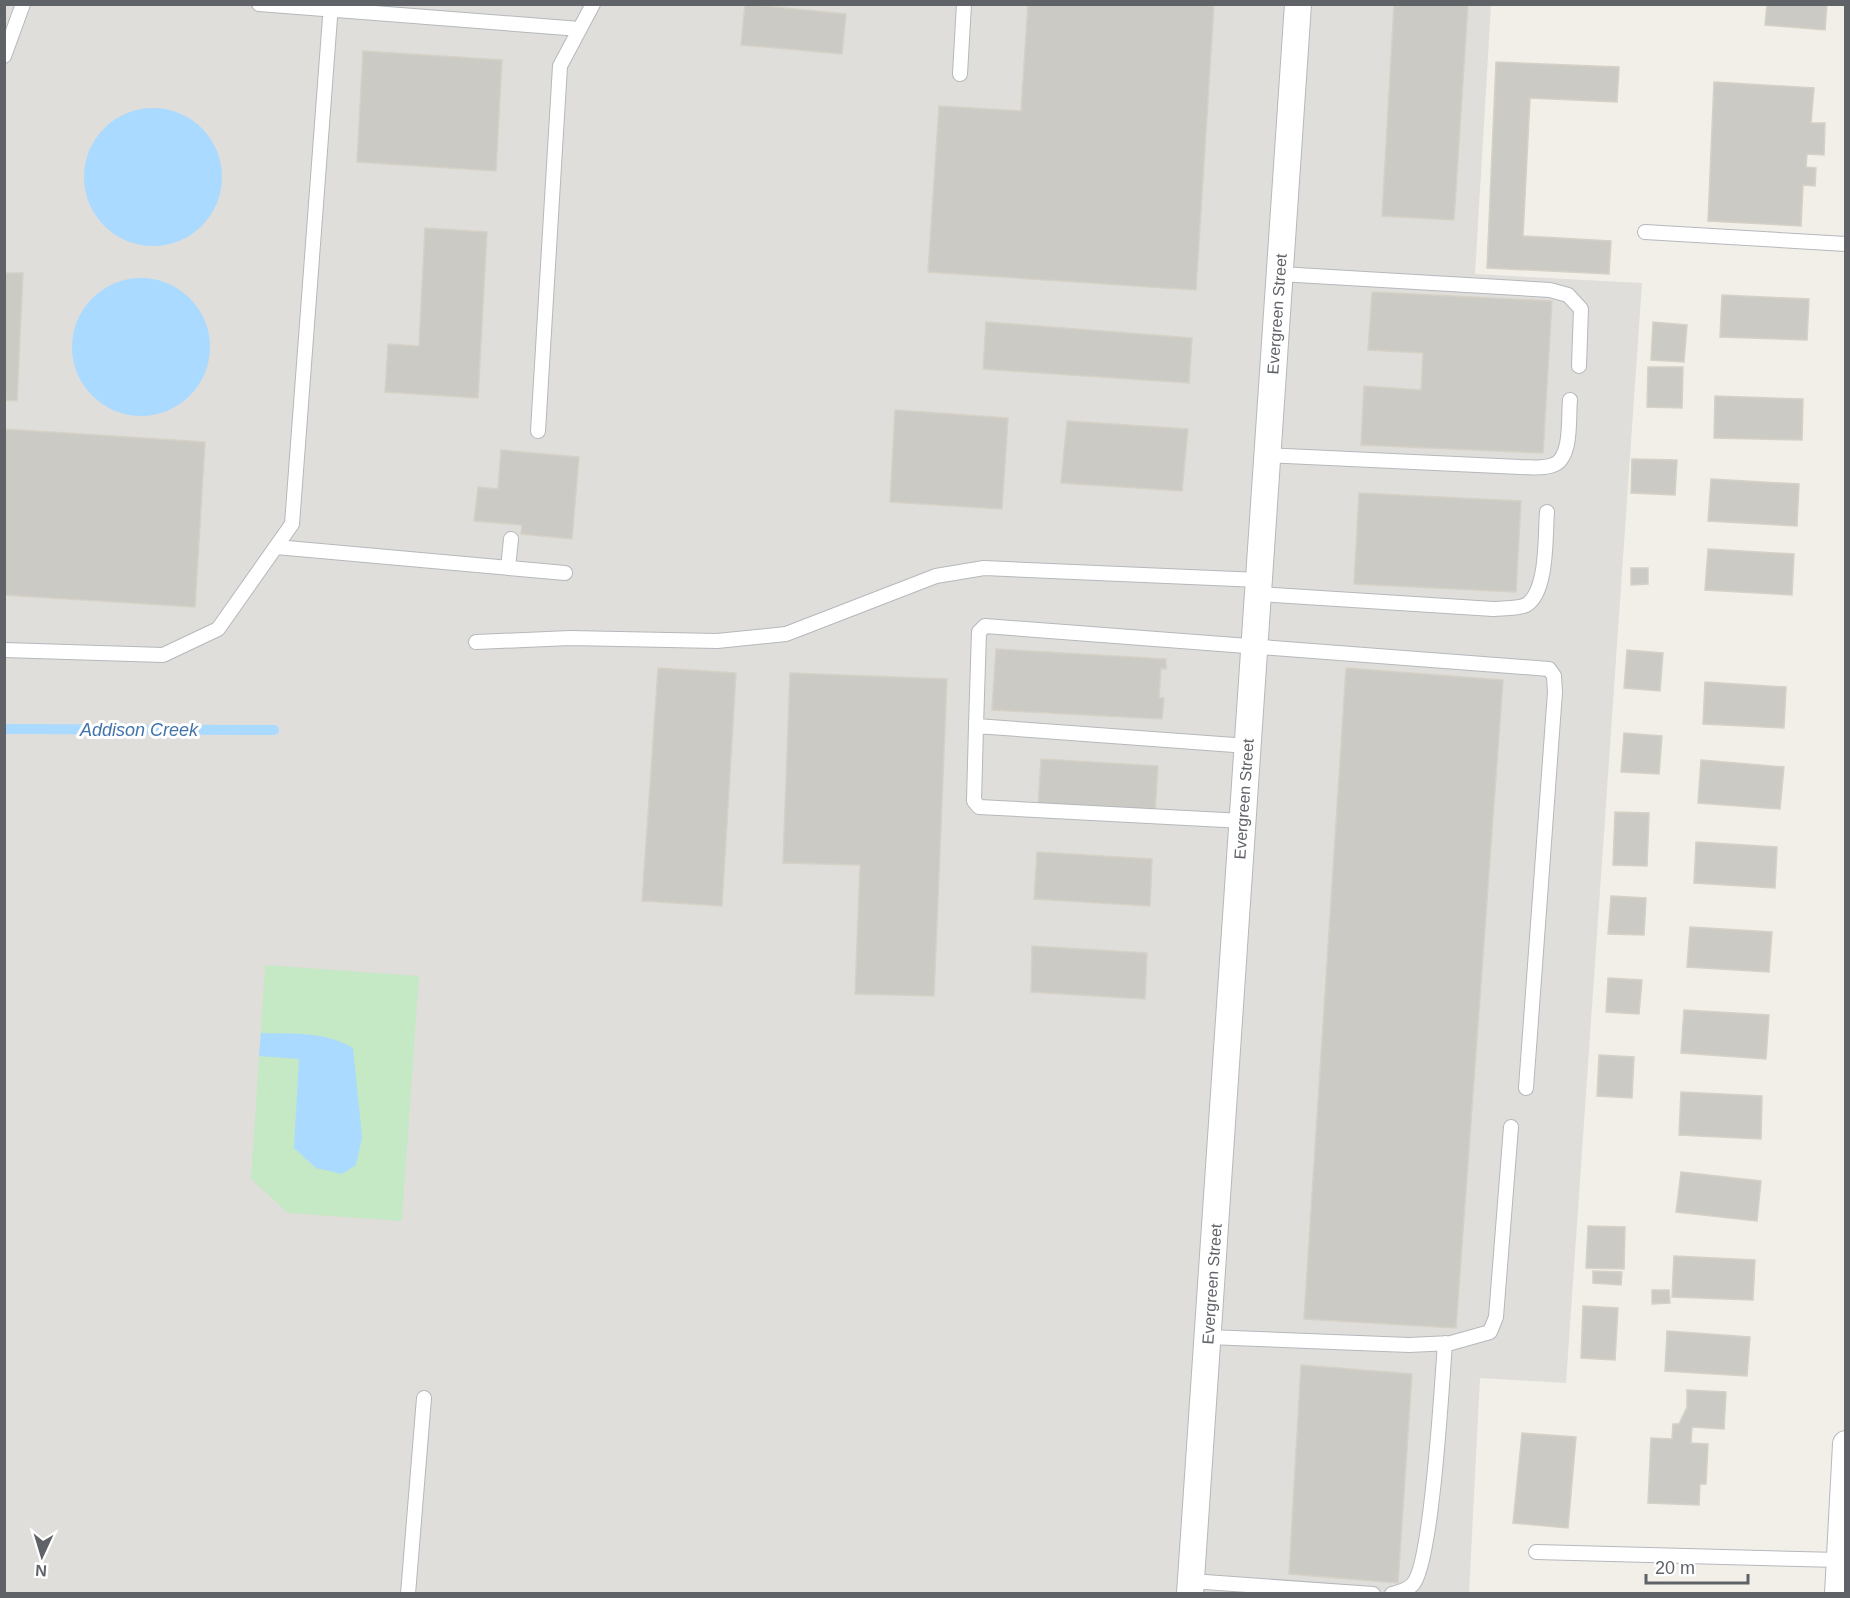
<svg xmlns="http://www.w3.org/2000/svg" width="1850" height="1598" viewBox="0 0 1850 1598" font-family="Helvetica,sans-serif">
	<rect width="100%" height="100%" fill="#f1efe8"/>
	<path fill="#e0deda" d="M 5,5 L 1491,5 L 1475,274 L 1642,283 L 1566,1383 L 1480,1378 L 1469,1593 L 5,1594 Z"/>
	<path fill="#c5e8c5" d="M 265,965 L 419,976 L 402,1221 L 288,1213 L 251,1179 Z"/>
	<path fill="#aadaff" d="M84 177a69 69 0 1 1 138 0a69 69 0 1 1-138 0Z
		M72 347a69 69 0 1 1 138 0a69 69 0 1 1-138 0Z
		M 261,1033 C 292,1034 325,1031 353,1048 L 362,1137 L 356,1165 L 342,1174 L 316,1168 L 294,1148 L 299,1059 L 259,1056 Z"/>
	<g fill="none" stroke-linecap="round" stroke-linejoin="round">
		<path stroke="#aadaff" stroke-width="10" d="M 4,729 L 274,730"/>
	</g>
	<path fill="#cccac5" stroke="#d6d1c6" stroke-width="1.5" d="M 745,4 L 846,14 L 842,54 L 741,45 Z
		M 1028,4 L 1214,4 L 1196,290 L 928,272 L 939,106 L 1021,111 Z
		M 1394,4 L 1468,4 L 1454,220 L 1382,216 Z
		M 1767,4 L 1827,4 L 1825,30 L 1765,25 Z
		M 363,51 L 502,60 L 496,171 L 357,162 Z
		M 1496,62 L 1619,67 L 1617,102 L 1530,98 L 1523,236 L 1611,241 L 1609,274 L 1487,268 Z
		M 1714,82 L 1814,88 L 1811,123 L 1825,123 L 1824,155 L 1807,154 L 1806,167 L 1816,168 L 1815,186 L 1803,185 L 1801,226 L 1708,221 Z
		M 425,228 L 487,232 L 478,398 L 385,392 L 388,344 L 419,346 Z
		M 4,273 L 23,273 L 17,401 L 4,400 Z
		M 1372,292 L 1552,301 L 1543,453 L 1361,445 L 1364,386 L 1421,390 L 1423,353 L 1368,350 Z
		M 1722,295 L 1809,299 L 1807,340 L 1720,337 Z
		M 986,322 L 1192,338 L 1189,383 L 983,369 Z
		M 1653,322 L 1687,325 L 1684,362 L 1651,360 Z
		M 1648,367 L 1683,367 L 1682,408 L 1647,407 Z
		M 1715,396 L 1803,399 L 1802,440 L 1714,438 Z
		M 895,410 L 1008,418 L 1002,509 L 890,502 Z
		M 1067,421 L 1188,429 L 1182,491 L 1061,483 Z
		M 4,429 L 205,442 L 195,607 L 4,595 Z
		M 501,450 L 579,457 L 572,539 L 521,534 L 522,525 L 474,521 L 478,487 L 498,489 Z
		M 1632,459 L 1677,460 L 1675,495 L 1631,493 Z
		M 1711,479 L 1799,484 L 1797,526 L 1708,521 Z
		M 1359,493 L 1521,501 L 1516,592 L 1354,584 Z
		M 1708,549 L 1794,554 L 1792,595 L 1705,590 Z
		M 1631,568 L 1648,568 L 1648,584 L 1631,585 Z
		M 996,649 L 1166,659 L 1166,669 L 1161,668 L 1159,698 L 1164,698 L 1162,719 L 992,710 Z
		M 1627,650 L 1663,653 L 1660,691 L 1624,688 Z
		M 658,668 L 736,673 L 722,906 L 642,901 Z
		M 1346,668 L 1503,680 L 1456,1328 L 1304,1319 Z
		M 790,673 L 947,679 L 934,996 L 855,994 L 860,865 L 783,863 Z
		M 1705,682 L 1786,687 L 1784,728 L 1703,724 Z
		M 1624,733 L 1662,736 L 1659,774 L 1621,772 Z
		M 1041,759 L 1158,766 L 1155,813 L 1038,806 Z
		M 1701,760 L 1784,767 L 1780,809 L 1698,803 Z
		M 1615,812 L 1649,813 L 1647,866 L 1613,865 Z
		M 1696,842 L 1777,847 L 1775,888 L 1694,883 Z
		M 1037,852 L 1152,859 L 1150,906 L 1034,899 Z
		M 1611,896 L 1646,898 L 1644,935 L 1608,934 Z
		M 1690,927 L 1772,932 L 1769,972 L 1687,967 Z
		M 1032,946 L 1147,953 L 1145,999 L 1031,992 Z
		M 1608,978 L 1642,980 L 1639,1014 L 1606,1012 Z
		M 1684,1010 L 1769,1015 L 1766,1059 L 1681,1053 Z
		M 1599,1055 L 1634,1057 L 1632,1098 L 1597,1096 Z
		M 1681,1092 L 1762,1096 L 1761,1139 L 1679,1135 Z
		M 1681,1172 L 1761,1181 L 1757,1221 L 1676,1212 Z
		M 1588,1226 L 1625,1227 L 1624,1269 L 1586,1268 Z
		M 1674,1256 L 1755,1260 L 1753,1300 L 1672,1297 Z
		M 1593,1271 L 1622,1272 L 1621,1285 L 1593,1283 Z
		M 1652,1290 L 1669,1290 L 1670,1303 L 1652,1304 Z
		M 1583,1306 L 1618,1308 L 1615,1360 L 1581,1358 Z
		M 1667,1331 L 1750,1337 L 1747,1376 L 1665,1371 Z
		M 1301,1365 L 1412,1374 L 1398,1583 L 1289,1574 Z
		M 1687,1390 L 1726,1392 L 1724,1429 L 1692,1427 L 1691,1443 L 1708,1444 L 1706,1484 L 1700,1484 L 1699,1505 L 1648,1503 L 1651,1438 L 1672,1439 L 1673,1424 L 1679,1424 L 1687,1407 Z
		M 1522,1433 L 1576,1437 L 1568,1528 L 1513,1523 Z"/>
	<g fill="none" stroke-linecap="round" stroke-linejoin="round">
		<g stroke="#b5b8bc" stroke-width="16">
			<path id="service" d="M 259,4 L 580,29
				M 4,56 L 23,4
				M 960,74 L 964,4
				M 1645,232 L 1846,244
				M 1280,274 L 1550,290 L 1568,295 L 1581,309 L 1579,366
				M 538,431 L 560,66 L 593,4
				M 1267,455 L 1520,467 C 1531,467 1544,469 1553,465 C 1573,458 1568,416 1570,400
				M 276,547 L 565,573
				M 508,568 L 511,539
				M 1258,594 L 1493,609 C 1502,608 1518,609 1526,605 C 1548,592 1545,536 1547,512
				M 476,642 L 570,638 L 717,641 L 786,634 L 936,576 L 984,568 L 1259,580
				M 4,650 L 163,655 L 218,629 L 292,524 L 331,4
				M 976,726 L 974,801 L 979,807 L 1243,821
				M 1248,746 L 976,726 L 979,632 L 985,626 L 1549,669 L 1554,676 L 1555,692 L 1526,1088
				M 1208,1337 L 1409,1345 L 1451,1343 L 1490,1332 L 1496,1317 L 1511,1127
				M 1536,1552 L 1839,1560
				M 1191,1581 L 1373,1594
				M 408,1594 L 424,1398
				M 1392,1594 C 1399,1592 1408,1590 1413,1584 C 1432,1563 1442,1382 1445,1343"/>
		</g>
		<g stroke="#b5b8bc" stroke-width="28">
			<path id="minor" d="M 1190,1594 L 1298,4
				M 1838,1594 L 1846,1444"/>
		</g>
		<use href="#service" stroke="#fff" stroke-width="14"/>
		<use href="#minor" stroke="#fff" stroke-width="26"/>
	</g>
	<g text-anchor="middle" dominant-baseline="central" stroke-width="6" stroke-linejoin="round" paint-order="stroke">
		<g font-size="16" fill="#5f6368" stroke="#fff">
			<text transform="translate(1277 314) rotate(-86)">Evergreen Street</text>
			<text transform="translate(1244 799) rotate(-86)">Evergreen Street</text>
			<text transform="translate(1212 1284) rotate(-86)">Evergreen Street</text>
		</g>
		<g font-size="18" font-style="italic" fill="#4174aa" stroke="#fff">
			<text x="139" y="730">Addison Creek</text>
		</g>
	</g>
	<rect width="1850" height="1598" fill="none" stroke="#5f6368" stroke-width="12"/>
	<g transform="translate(42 1556) rotate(184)" stroke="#ffffff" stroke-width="4.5" paint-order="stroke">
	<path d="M0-4.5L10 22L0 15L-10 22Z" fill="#5f6368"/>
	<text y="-9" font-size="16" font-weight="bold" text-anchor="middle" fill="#5f6368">N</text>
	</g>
	<path d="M1646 1574v9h102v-9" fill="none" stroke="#5f6368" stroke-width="3"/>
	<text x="1655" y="1574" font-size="18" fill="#5f6368" stroke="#ffffff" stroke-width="4.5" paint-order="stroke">20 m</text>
</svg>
